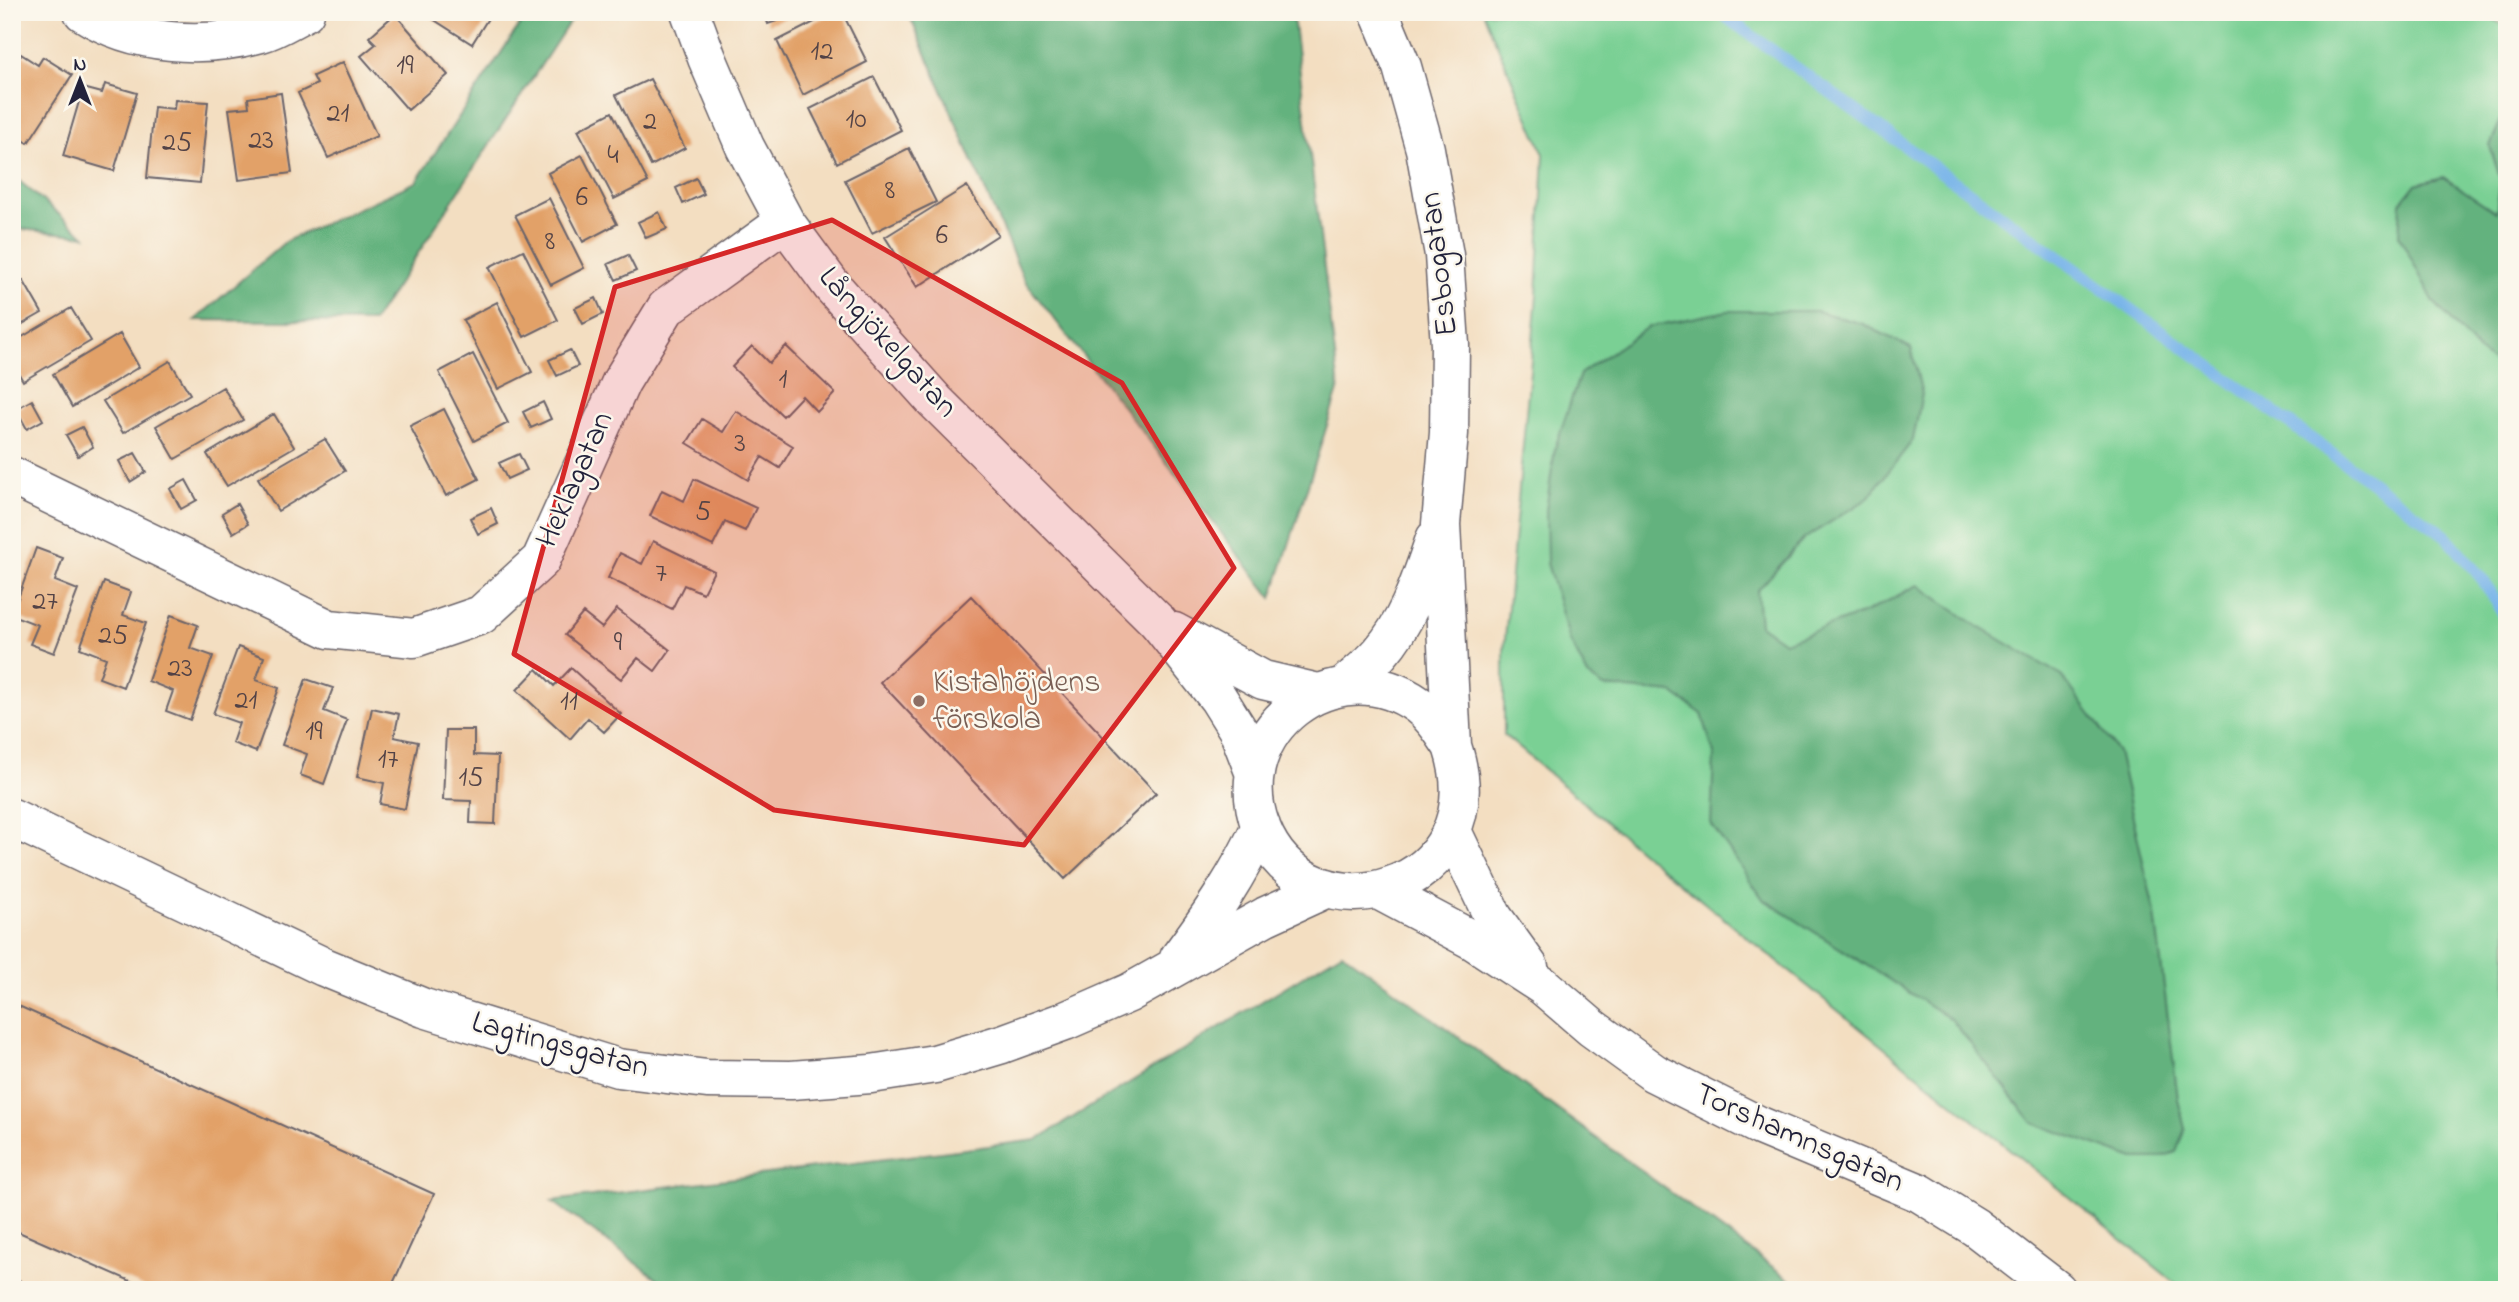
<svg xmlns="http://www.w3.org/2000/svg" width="2519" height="1302" viewBox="0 0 2519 1302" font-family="'Indie Flower',sans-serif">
	<rect width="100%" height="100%" fill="#fbf7ec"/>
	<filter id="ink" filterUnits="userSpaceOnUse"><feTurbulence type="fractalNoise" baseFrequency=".0143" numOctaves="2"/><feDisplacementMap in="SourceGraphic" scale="14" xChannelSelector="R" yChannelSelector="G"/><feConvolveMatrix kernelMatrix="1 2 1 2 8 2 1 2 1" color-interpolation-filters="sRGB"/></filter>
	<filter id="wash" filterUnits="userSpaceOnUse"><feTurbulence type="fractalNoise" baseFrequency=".00686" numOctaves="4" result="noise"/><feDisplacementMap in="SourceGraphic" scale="28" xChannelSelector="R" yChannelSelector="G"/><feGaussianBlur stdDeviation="1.57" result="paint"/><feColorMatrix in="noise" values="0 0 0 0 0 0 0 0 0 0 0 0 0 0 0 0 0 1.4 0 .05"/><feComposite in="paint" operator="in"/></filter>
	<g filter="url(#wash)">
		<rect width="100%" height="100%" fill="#f3dec1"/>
		<path fill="#7ad094" stroke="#4e7968" stroke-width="2" d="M 1483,12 L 2482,12 L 2507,28 L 2507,106 L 2490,146 L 2501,181 L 2496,212 L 2443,177 L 2416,184 L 2402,203 L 2478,351 L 2507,371 L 2507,1290 L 2184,1290 L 1644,854 L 1504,735 L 1504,650 L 1537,295 L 1544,154 Z"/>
		<path fill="#63b27e" stroke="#426a5c" stroke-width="2" d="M 528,12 L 576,12 L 373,322 L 195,320 L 286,241 L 416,182 Z
			M 908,12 L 1288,12 L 1294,24 L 1339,388 L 1272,598 L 1024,280 Z
			M 2507,106 L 2507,371 L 2478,351 L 2434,302 L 2399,236 L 2401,203 L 2416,184 L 2443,177 L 2496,212 L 2501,181 L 2490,146 Z
			M 12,175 L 85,236 L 12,228 Z
			M 1727,311 L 1817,311 L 1863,324 L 1911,348 L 1922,394 L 1913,440 L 1867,499 L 1804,539 L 1757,591 L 1760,625 L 1784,642 L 1867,612 L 1918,585 L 1976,625 L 2062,676 L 2118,752 L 2155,914 L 2178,1099 L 2185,1129 L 2176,1152 L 2155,1159 L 2134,1159 L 2033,1123 L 1952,1020 L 1763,899 L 1711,824 L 1714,754 L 1702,714 L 1673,693 L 1604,687 L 1588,676 L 1570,641 L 1547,563 L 1546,510 L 1555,448 L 1580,374 L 1648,327 Z
			M 1342,952 L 1804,1290 L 673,1290 L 552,1201 L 1036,1140 Z"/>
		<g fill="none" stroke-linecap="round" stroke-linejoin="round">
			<path stroke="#77b4e9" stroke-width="12" d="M 1719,12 L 2446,536 L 2483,580 L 2507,619"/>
		</g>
		<g id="blocks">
			<path fill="#e2a168" d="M 422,12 L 492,12 L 472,44 Z
				M 764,12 L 800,12 L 800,13 L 768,24 Z
				M 834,12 L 842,12 L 867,62 L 803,95 L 777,41 Z
				M 395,14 L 448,75 L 408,110 L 361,56 L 376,44 L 369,37 Z
				M 21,54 L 38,65 L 43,57 L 72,75 L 28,143 L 12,133 L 12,68 Z
				M 343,62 L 377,136 L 328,158 L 298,93 L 317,84 L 313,76 Z
				M 874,77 L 901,130 L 837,163 L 810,109 Z
				M 650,79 L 685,148 L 651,166 L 616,95 Z
				M 105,84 L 137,93 L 114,171 L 63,156 L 83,88 L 102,93 Z
				M 281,93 L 292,173 L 239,180 L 229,109 L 249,107 L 248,98 Z
				M 175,100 L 208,102 L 200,183 L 147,178 L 154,107 L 174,109 Z
				M 612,112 L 648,182 L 614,199 L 578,130 Z
				M 909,148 L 936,202 L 872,233 L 845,180 Z
				M 582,155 L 617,224 L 583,242 L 548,173 Z
				M 696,178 L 704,194 L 683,204 L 676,188 Z
				M 967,186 L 998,235 L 917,287 L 885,237 Z
				M 549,198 L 584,268 L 551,285 L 515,215 Z
				M 659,212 L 667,229 L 646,238 L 638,222 Z
				M 523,250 L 558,320 L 524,337 L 489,267 Z
				M 628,255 L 636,271 L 616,280 L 608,264 Z
				M 23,280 L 42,313 L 12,330 L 12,286 Z
				M 596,298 L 603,314 L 583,324 L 575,308 Z
				M 497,302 L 532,372 L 498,389 L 463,320 Z
				M 71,308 L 91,341 L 23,381 L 12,362 L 12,343 Z
				M 120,334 L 139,367 L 72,407 L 53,374 Z
				M 752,346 L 769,363 L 786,346 L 835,393 L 817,412 L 802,396 L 783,416 L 732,367 Z
				M 570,350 L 578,366 L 557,376 L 549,360 Z
				M 473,354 L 508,423 L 474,441 L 439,372 Z
				M 170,361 L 190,394 L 123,433 L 103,401 Z
				M 223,387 L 243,420 L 175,459 L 156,426 Z
				M 32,400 L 43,420 L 27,429 L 16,409 Z
				M 543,402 L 551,419 L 531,428 L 523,412 Z
				M 444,409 L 479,479 L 446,496 L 410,426 Z
				M 736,411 L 793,446 L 780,468 L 762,457 L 748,480 L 687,443 L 702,419 L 723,432 Z
				M 274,414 L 294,447 L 227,486 L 207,454 Z
				M 82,427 L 93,447 L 78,456 L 66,435 Z
				M 325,439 L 345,471 L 278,511 L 258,478 Z
				M 135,453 L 146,472 L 130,482 L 119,461 Z
				M 519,454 L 527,470 L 507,479 L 499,463 Z
				M 694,479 L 756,508 L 745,531 L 725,522 L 713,546 L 650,516 L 662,490 L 684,501 Z
				M 186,480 L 197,500 L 181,509 L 170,489 Z
				M 237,504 L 248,524 L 233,533 L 222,513 Z
				M 491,508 L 498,524 L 478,534 L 470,518 Z
				M 653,541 L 714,571 L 703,593 L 684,585 L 672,609 L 608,578 L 620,553 L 642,564 Z
				M 36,548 L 63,558 L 55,581 L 78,590 L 54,653 L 30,644 L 38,625 L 12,615 Z
				M 104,582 L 131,592 L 123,615 L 146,623 L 123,687 L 99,678 L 106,658 L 80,648 Z
				M 971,596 L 1156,793 L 1065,879 L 880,682 Z
				M 617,609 L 670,650 L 655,671 L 638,658 L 621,679 L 565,635 L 583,613 L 602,628 Z
				M 171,615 L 198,625 L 190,648 L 213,656 L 190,720 L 166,711 L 173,691 L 148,681 Z
				M 238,647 L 264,657 L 256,680 L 279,688 L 256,752 L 232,743 L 239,723 L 213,714 Z
				M 571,668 L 621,714 L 604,732 L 588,718 L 570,739 L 517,690 L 537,669 L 554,686 Z
				M 306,679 L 333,688 L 324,711 L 347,720 L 324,784 L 300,775 L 307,754 L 282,745 Z
				M 372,708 L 399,714 L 394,737 L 418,742 L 405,809 L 380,804 L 384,783 L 357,777 Z
				M 446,730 L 474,730 L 474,755 L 498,756 L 495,824 L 470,823 L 471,801 L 443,800 Z
				M 12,1003 L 434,1194 L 390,1290 L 151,1290 L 12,1229 Z"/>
		</g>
	</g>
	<g filter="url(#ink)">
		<use href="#blocks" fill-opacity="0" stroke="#6b646a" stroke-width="2"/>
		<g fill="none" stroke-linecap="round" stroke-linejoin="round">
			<g stroke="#6b646a" stroke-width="25">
				<path id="service" d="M 12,1290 L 13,1290"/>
			</g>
			<g stroke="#6b646a" stroke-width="41">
				<path id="minor" d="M 83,12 C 134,45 203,49 261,33 C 276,29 291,19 305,12
					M 690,12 L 707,58 L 745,147 L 785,222 L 832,286 L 935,401 L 1158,622
					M 12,476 L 329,629 L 414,638 L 481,615 L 541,560 L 621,382 L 666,308 L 785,222"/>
			</g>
			<g stroke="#6b646a" stroke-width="41">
				<path id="tertiary" d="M 1379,12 L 1402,67 L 1425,149 L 1444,255 L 1450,345 L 1449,433 L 1441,524 L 1452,746 C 1500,891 1307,946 1261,827 C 1224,731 1335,646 1418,705 C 1433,716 1442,731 1452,746
					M 1158,622 L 1218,698 L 1238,730 L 1255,774
					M 1174,632 L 1263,680 L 1318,693
					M 1344,686 C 1356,675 1370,665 1380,653 C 1409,620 1421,579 1435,539
					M 12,818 L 324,967 L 424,1008 L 618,1068 L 707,1079 L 791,1080 L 871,1074 L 935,1064 L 1002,1044 L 1065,1021 L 1129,993 L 1266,916 L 1327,888
					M 1452,831 L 1493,917 L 1529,967
					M 1378,890 L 1474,941 L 1543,986 L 1592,1028 L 1654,1073 L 1760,1126 L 1920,1193 L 1975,1227 L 2057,1290
					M 1179,958 C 1211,915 1238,876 1261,826"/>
			</g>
			<use href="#service" stroke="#fff" stroke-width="23"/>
			<use href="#minor" stroke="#fff" stroke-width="38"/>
			<use href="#tertiary" stroke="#fff" stroke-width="38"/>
		</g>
	</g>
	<path fill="#d62828" fill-opacity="0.2" stroke="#d62828" stroke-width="5" stroke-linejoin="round" d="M 832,220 L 1122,383 L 1234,568 L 1024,845 L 774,810 L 514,654 L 615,287 Z"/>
	<circle fill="#8d6e63" stroke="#fbf7ec" stroke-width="2.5" cx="919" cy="701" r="7"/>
	<g text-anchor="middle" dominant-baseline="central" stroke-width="5" stroke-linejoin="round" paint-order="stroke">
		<g font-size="28" fill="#524246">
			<text x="822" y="52">12</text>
			<text x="405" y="66">19</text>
			<text x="338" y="114">21</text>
			<text x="856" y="120">10</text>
			<text x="650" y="122">2</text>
			<text x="261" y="141">23</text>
			<text x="177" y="143">25</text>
			<text x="613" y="156">4</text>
			<text x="890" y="191">8</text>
			<text x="582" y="198">6</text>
			<text x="942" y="236">6</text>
			<text x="550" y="242">8</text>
			<text x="783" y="380">1</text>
			<text x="740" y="444">3</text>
			<text x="703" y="512">5</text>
			<text x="661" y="574">7</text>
			<text x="45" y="602">27</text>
			<text x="113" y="636">25</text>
			<text x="618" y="643">9</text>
			<text x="180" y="669">23</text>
			<text x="246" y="701">21</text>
			<text x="569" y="702">11</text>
			<text x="314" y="732">19</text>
			<text x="388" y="760">17</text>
			<text x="471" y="778">15</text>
		</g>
		<g font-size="32" fill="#22223b" stroke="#fbf7ec">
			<text transform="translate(1440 264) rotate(-97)">Esbogatan</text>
			<text transform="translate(887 343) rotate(48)">Långjökelgatan</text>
			<text transform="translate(576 480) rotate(-66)">Heklagatan</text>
			<text transform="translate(560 1046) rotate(15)">Lagtingsgatan</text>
			<text transform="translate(1799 1139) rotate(24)">Torshamnsgatan</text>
		</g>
		<g font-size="32" fill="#785e54" stroke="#fbf7ec" text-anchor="start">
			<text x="933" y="683">Kistahöjdens<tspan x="933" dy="37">förskola</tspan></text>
		</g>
	</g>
	<rect width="2519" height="1302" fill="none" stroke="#fbf7ec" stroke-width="42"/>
	<g transform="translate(80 80)" stroke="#fbf7ec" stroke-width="5" paint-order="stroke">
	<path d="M0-5L12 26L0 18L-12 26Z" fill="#22223b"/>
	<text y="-10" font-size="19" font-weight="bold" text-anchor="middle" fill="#22223b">N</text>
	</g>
</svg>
